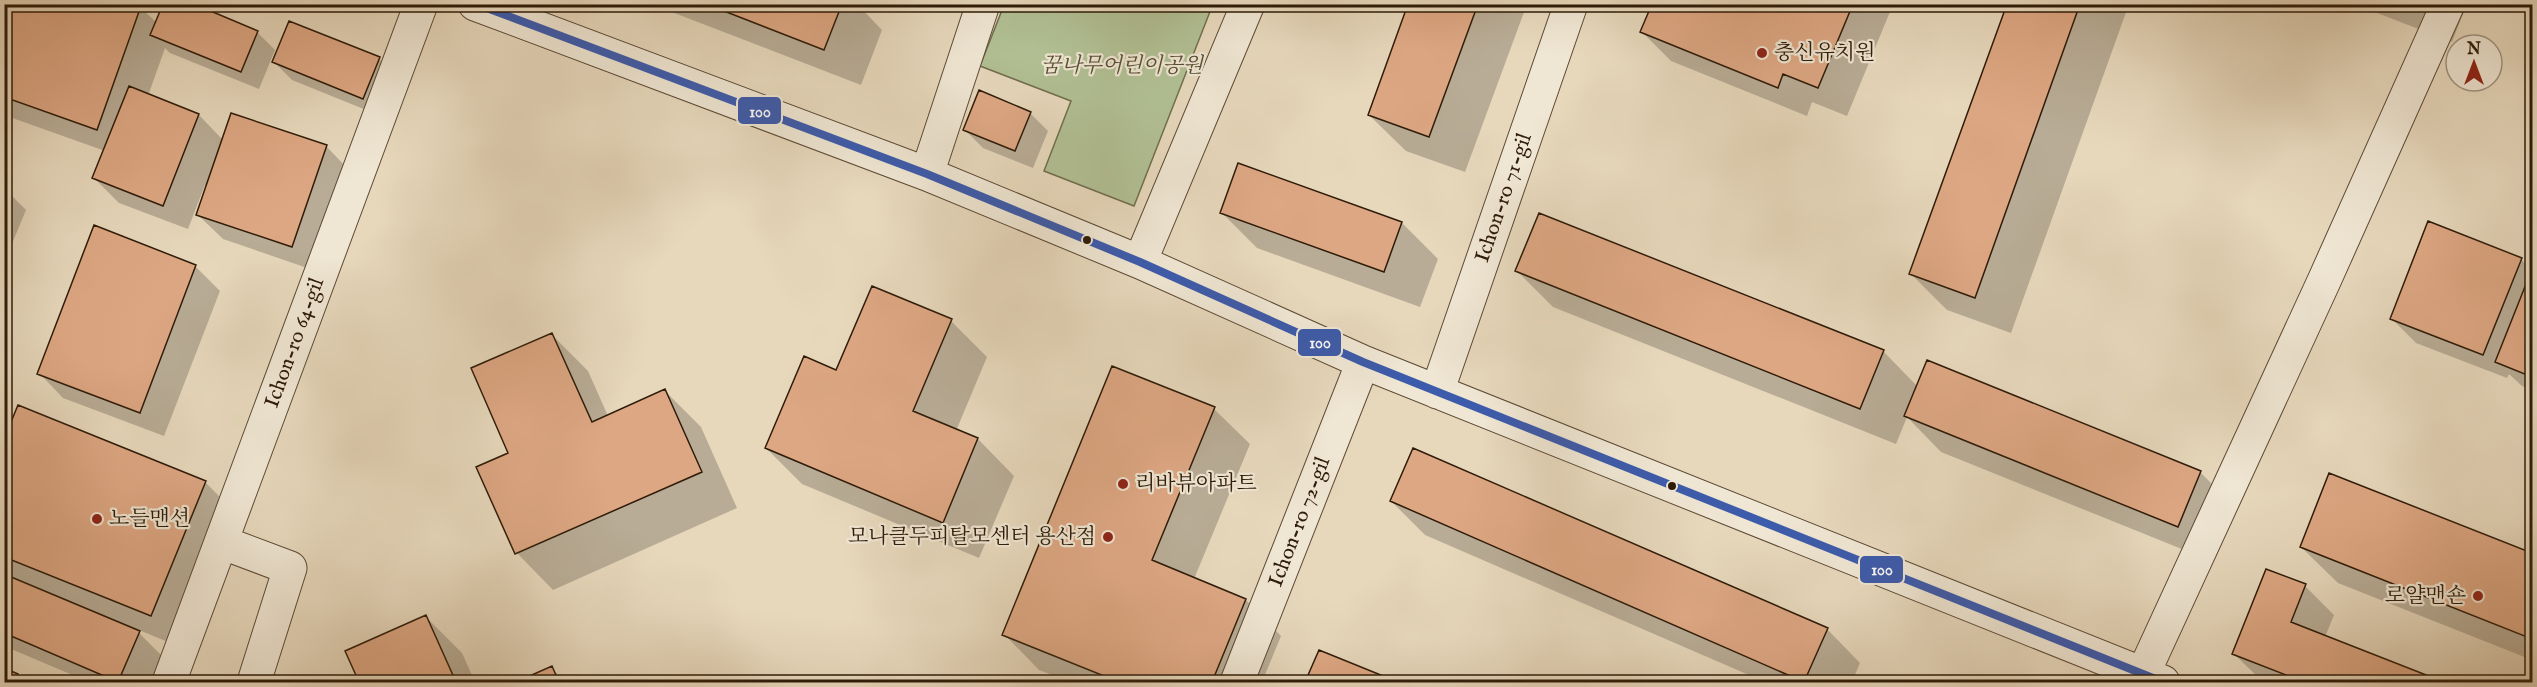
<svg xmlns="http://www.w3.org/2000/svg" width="2537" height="687" viewBox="0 0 2537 687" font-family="'IM FELL English','Noto Serif KR',serif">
	<rect width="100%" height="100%" fill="#e7d8bc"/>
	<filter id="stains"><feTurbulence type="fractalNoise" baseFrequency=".00333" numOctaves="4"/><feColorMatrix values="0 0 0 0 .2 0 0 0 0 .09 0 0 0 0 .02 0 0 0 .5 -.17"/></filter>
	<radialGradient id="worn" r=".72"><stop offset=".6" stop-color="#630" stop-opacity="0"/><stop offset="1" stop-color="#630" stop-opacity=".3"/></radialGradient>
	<path fill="#b1c094" stroke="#706e4e" stroke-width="1.5" d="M 1199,4 L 1211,9 L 1134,206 L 1044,171 L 1071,101 L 980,66 L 1004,5 Z"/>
	<path fill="#0003" d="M 4,4 L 133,4 L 140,7 L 157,23 L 257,32 L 275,50 L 259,89 L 170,53 L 165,48 L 148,96 L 199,115 L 223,140 L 326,146 L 350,171 L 316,271 L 223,239 L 198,215 L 208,186 L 205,185 L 188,229 L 119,203 L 94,178 L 105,151 L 4,115 Z
		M 651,4 L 857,4 L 882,30 L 861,85 Z
		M 1410,4 L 1527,4 L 1465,172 L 1406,151 L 1369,115 Z
		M 1654,4 L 1889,4 L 1892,7 L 1847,116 L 1812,102 L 1807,116 L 1671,61 L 1642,32 Z
		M 2009,4 L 2129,4 L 2011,333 L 1947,310 L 1911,274 Z
		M 2354,4 L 2467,4 L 2452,42 Z
		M 379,59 L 397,77 L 381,116 L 292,80 L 274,62 Z
		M 1030,113 L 1048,131 L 1033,168 L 983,148 L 965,130 Z
		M 1239,165 L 1402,223 L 1438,259 L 1420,307 L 1257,248 L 1221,212 Z
		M 4,188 L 26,210 L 4,263 Z
		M 2521,259 L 2532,271 L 2532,391 L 2522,386 L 2509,374 L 2507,378 L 2416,343 L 2391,318 Z
		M 195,266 L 220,291 L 164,436 L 63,398 L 39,373 Z
		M 1517,271 L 1883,351 L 1917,386 L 2200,472 L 2236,508 L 2214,562 L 1941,452 L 1907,417 L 1896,444 L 1553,307 Z
		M 951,321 L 987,357 L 956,431 L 978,439 L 1014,476 L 979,558 L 802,484 L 766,448 L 837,372 Z
		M 552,335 L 588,371 L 608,416 L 665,391 L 701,427 L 737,508 L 553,590 L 517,553 L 478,468 L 510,454 Z
		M 1214,409 L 1250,444 L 1194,579 L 1246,600 L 1281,636 L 1262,682 L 1070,682 L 1039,670 L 1004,634 Z
		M 4,443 L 205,482 L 239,516 L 185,649 L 134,628 L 163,657 L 152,682 L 89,682 L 4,646 Z
		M 2330,475 L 2532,555 L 2532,660 L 2338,583 L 2301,547 Z
		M 1391,501 L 1827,629 L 1860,663 L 1852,682 L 1765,682 L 1425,535 Z
		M 2305,586 L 2334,615 L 2325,637 L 2440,682 L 2263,682 L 2234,654 Z
		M 426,617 L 462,653 L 475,682 L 361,682 L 347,652 Z
		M 1320,652 L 1394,682 L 1307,682 Z
		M 551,668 L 566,682 L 519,682 Z
		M 4,670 L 17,675 L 25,682 L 4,682 Z"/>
	<path fill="#dda783" stroke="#2e1b08" stroke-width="1.5" d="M 4,4 L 141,6 L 97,130 L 4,97 Z
		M 163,4 L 194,4 L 258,31 L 241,72 L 150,35 Z
		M 706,4 L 842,4 L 824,50 Z
		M 1408,4 L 1478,4 L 1429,137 L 1368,115 Z
		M 1652,4 L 1853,4 L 1818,88 L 1783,74 L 1778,88 L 1640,32 Z
		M 2007,4 L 2080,4 L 1975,298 L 1909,274 Z
		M 289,21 L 380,57 L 363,99 L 272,62 Z
		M 129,86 L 199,114 L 163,206 L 92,178 Z
		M 979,90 L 1031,112 L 1015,151 L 963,130 Z
		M 231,113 L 327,145 L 292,247 L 196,215 Z
		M 1238,163 L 1402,222 L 1384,272 L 1220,213 Z
		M 1539,213 L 1884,350 L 1860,409 L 1515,271 Z
		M 2428,221 L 2522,258 L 2483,355 L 2390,319 Z
		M 94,225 L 196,265 L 140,413 L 37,374 Z
		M 2532,269 L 2532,377 L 2495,362 Z
		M 872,286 L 952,319 L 913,411 L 978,438 L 943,523 L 765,448 L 804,356 L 836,370 Z
		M 552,333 L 592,422 L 665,389 L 702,472 L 515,554 L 476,467 L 508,453 L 471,368 Z
		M 1927,360 L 2201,471 L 2178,527 L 1904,416 Z
		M 1112,366 L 1215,407 L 1152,560 L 1246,599 L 1212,682 L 1119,682 L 1002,635 Z
		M 18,405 L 206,481 L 151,616 L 4,557 L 4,439 Z
		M 1413,448 L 1828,628 L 1804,682 L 1390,501 Z
		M 2329,473 L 2532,553 L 2532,639 L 2300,547 Z
		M 2266,569 L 2306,584 L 2291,622 L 2444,682 L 2304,682 L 2232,654 Z
		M 4,574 L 140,631 L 118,682 L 4,633 Z
		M 426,615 L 456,682 L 359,682 L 345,651 Z
		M 1319,650 L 1398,682 L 1305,682 Z
		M 552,666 L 559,682 L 516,682 Z
		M 4,668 L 18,674 L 15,682 L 4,682 Z
		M 42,676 L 58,682 L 39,682 Z"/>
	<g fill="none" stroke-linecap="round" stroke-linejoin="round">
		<g stroke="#5c4a35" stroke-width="35">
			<path id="minor" d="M 475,4 L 927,174 L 1140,262 L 1363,362 L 2163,682
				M 927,174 L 983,4
				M 1140,262 L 1248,4
				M 1437,392 L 1571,4
				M 221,542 L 290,568 L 254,682
				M 2143,674 L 2324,281 L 2448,4
				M 169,682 L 421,4
				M 1237,682 L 1363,362"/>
		</g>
		<use href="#minor" stroke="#efe6d3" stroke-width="33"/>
		<g stroke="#efe6d3" stroke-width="12">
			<path id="bus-1" d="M 476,4 L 927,174 L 1140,262 L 1363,362 L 2163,682"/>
		</g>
		<use href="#bus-1" stroke="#3d5bab" stroke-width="8"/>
	</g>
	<g fill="#8f2418" stroke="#efe6d3" stroke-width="2">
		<circle cx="1762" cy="53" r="6"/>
		<circle cx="1123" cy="484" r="6"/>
		<circle cx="97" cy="519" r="6"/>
		<circle cx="1108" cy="537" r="6"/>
		<circle cx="2478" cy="596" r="6"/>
	</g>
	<g fill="#2e1b08" stroke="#efe6d3" stroke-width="2">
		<circle cx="1087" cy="240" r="5"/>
		<circle cx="1672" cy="486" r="5"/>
	</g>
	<g text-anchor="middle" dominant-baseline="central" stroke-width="4.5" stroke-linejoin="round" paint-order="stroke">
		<g font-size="21" fill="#2e1b08" stroke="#efe6d3" text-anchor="start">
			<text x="1774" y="53">충신유치원</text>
			<text x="1135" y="484">리바뷰아파트</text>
			<text x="109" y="519">노들맨션</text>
			<text x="1096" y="537" text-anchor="end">모나클두피탈모센터 용산점</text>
			<text x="2466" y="596" text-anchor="end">로얄맨숀</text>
		</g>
		<g font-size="21" font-style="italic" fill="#554d32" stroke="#efe6d3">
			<text x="1122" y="66">꿈나무어린이공원</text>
		</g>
		<g font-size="21" fill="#2e1b08" stroke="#efe6d3">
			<text transform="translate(1504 198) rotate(-71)">Ichon-ro 71-gil</text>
			<text transform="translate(295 343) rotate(-70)">Ichon-ro 64-gil</text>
			<text transform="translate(1300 522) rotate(-69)">Ichon-ro 72-gil</text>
		</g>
	</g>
	<g stroke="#efe6d3" stroke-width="2">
		<rect x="737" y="96" width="45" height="29" rx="6" fill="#3d5bab"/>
		<rect x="1297" y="328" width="45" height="29" rx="6" fill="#3d5bab"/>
		<rect x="1859" y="555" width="45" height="29" rx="6" fill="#3d5bab"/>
	</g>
	<g font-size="16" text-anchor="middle" font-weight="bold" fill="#fff">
		<text x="760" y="117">100</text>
		<text x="1320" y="348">100</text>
		<text x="1882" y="575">100</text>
	</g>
	<rect width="2537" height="687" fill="none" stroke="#e7d8bc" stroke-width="24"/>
	<rect x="6" y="6" width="2525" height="675" fill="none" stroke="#2e1b08" stroke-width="3"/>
	<rect x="12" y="12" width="2513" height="663" fill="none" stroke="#2e1b08" stroke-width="1.5"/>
	<g transform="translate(2474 63)"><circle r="28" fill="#efe6d3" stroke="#a29582" stroke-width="1.5"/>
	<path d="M0-4.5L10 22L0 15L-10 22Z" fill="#8f2418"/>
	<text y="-9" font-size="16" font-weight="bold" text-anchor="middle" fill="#2e1b08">N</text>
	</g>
	<rect width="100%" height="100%" filter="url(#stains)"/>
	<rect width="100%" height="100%" fill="url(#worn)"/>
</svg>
